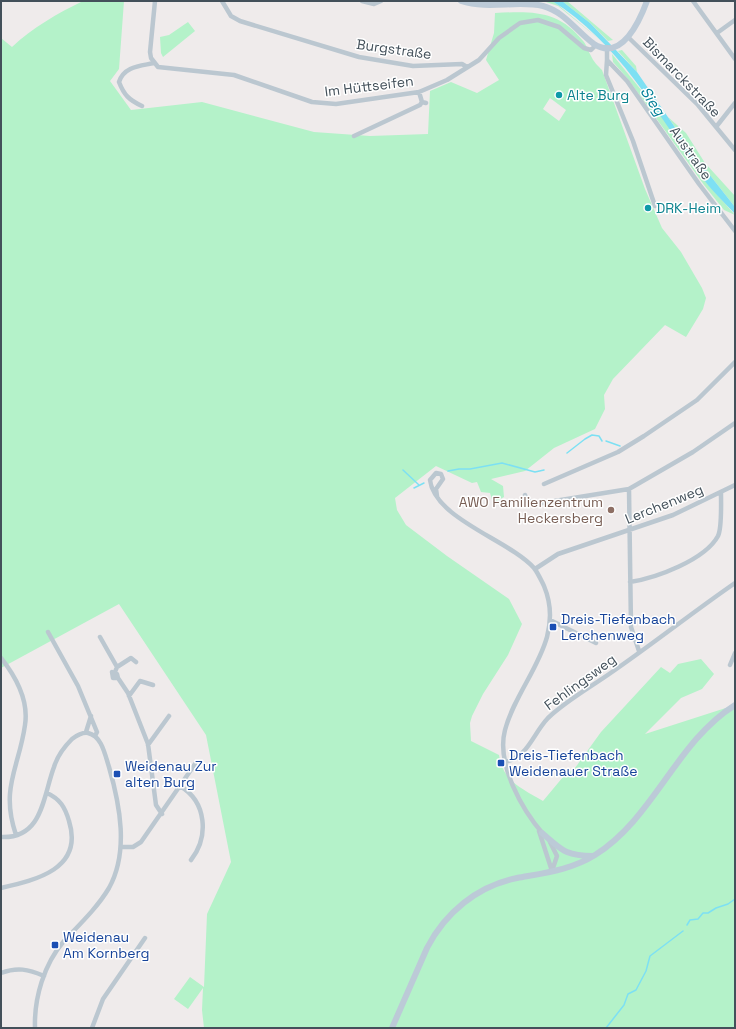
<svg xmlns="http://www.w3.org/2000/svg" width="736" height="1029" viewBox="0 0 736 1029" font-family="'Space Grotesk',sans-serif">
	<rect width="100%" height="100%" fill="#efebeb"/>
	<path fill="#b4f2c9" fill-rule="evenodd" d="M 83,1 L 124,1 L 119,69 L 110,81 L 131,110 L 202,102 L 314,132 L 370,136 L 428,134 L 430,91 L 451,82 L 477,93 L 499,80 L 486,60 L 494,33 L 495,13 C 533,11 559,10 584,42 C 587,46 588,51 591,56 C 593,61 598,66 602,70 L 645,189 L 662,228 L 681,252 L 702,288 L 706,298 L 703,309 L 686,337 L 665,325 L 613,379 L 604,395 L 605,409 L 595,429 L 554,448 L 525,471 L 491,479 L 503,486 L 504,497 L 493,503 L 490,493 L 481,492 L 477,482 L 472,483 L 436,466 L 395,498 L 397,510 L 406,525 L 447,556 L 509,599 L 522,624 L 508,655 L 483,694 L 472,716 L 470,723 L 471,741 L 499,755 C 503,782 522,788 543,801 L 563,777 L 575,768 L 601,732 L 661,667 L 670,673 L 678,664 L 701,659 L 714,674 L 702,689 L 681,698 L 645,734 L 735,705 L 735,1028 L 204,1028 L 202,1010 L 203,988 L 188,1009 L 174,999 L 190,977 L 204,987 L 207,914 L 231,862 L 206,735 L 119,604 L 1,668 L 1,38 L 12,47 C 32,28 58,13 83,1 ZM 550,98 L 566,110 L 559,121 L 543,109 Z
		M 543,1 L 552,1 L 557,4 L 600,40 L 558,6 Z
		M 562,1 L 567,1 L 613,40 L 608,41 L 590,23 Z
		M 188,22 L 195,31 L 163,57 L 161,53 L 160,37 L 169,35 Z
		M 622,50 L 636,66 L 637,72 L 618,51 Z
		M 612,54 L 663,117 L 699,174 L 735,215 L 724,210 L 704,185 L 628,79 L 613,62 Z
		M 668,117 L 686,133 L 705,163 L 735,196 L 735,207 L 694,155 Z"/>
	<path fill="#7de0f3" d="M 552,1 L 562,1 L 590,23 L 637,72 L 694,155 L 735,207 L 735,214 C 723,201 709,188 699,173 C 657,112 617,41 552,1 Z"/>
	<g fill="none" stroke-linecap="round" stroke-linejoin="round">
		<path stroke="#7de0f3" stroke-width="1.5" d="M 606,441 L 620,446
			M 567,453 L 585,439 L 592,435 L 599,436 L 602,441
			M 403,470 L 419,485
			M 448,471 L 459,469 L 470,469 L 502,463 L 535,472 L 544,470
			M 414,488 L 424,483
			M 687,925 L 690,920 L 698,919 L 703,913 L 708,913 L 716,908 L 728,904 L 735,899
			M 606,1028 L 624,1005 L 628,994 L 636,990 L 646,971 L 650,956 L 683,931"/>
		<path stroke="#bbc7d0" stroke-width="4.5" d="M 155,1 L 150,52 L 151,58 L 158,67 L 234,75 L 312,102 L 336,104 L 419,92 L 447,80 L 479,60 L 499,38 L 520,23 L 538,20 L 559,27 L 584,48 L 591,50 L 596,45
			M 222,1 L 231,16 L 240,21 L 359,57 L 413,66 L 462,64 L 467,67
			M 362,1 L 374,4 L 381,1
			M 693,1 L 735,59
			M 717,33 L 735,20
			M 629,38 L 698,105 L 735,150
			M 607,47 L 607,60 L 627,81 L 699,184 L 735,231
			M 607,60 L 606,75 L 633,141 L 655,206
			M 419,92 L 422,102 L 426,103
			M 142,106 C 129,100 124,95 119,82 C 124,66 141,66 154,63
			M 716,127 L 735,103
			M 354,136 L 420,105 L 422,102
			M 544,484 L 618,452 L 644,436 L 697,400 L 735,362
			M 629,489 L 631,627 L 639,651
			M 525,495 L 527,500 L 536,504 L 629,489 L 693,452 L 735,423
			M 437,496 L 436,489 L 443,479 L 441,474 L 436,473 L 430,480 C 435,519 509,540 534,568 C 538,573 541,580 544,586 C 567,641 518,681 505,730 C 496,764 522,810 544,835
			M 535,569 L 558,554 L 673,515 L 735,485
			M 630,582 C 656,578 705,560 718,536 C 722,528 721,503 721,493
			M 550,620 L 596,643
			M 48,632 L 78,686 L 97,732 L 95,736
			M 100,637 L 117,667 L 115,672
			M 1,658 C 16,677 29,700 25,725 C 19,768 0,788 16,835
			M 730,665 L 735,653
			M 117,667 L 131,658 L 136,662
			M 118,678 L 113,678 L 112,672 L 117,674 L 118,678 L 128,693 L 148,744 L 156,805 L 162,814
			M 129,696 L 140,681 L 153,685
			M 86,732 L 91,716
			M 148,745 L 169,716
			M 505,762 C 529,756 532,735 548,718 C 567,700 591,687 612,672 C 654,643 693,612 735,583
			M 180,786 C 207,802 209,837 191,860
			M 539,831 L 552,871
			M 1,837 C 43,839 43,796 54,767 C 57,757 64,747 72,739 C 76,736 82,732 88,733 C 102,736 105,755 109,767 C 120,805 129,852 109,888 C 97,908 80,924 64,941 C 44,964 34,998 35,1028
			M 550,842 L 557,856 L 552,871
			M 121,847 L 133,847 L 141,842 L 195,764
			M 1,888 C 36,880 84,869 69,821 C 65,807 60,799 47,793
			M 1,973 C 17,967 28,969 44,976
			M 92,1028 L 103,999 L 145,938"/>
		<path stroke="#bccad7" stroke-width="6" d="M 461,1 C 489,10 517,0 543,6 C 565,12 576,31 594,44 C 622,62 640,20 647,1
			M 542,833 C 562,850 565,856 593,856
			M 392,1028 L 427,948 C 445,913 477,886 517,878 C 544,873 571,870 595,855 C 654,818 676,742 735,705"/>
	</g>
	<g fill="#0f9aa8" stroke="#fff" stroke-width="1.5">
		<circle cx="559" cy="95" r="4"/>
		<circle cx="648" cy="208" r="4"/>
	</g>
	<circle fill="#8d6e63" stroke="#fff" stroke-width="1.5" cx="611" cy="510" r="4"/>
	<g fill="#1a4fb4" stroke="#fff" stroke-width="1.5">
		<rect x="549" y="623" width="8" height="8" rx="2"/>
		<rect x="497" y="759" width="8" height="8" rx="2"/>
		<rect x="113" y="770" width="8" height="8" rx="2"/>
		<rect x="51" y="941" width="8" height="8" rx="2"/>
	</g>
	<g text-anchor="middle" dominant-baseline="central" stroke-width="3" stroke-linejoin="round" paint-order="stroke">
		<g font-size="14" fill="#43505a" stroke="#fff">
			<text transform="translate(394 49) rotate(8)">Burgstraße</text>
			<text transform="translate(682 77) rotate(46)">Bismarckstraße</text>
			<text transform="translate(369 86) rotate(-7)">Im Hüttseifen</text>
			<text transform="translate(691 153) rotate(55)">Austraße</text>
			<text transform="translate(664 504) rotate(-22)">Lerchenweg</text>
			<text transform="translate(580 682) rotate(-36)">Fehlingsweg</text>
		</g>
		<g font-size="14" fill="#0d838f" stroke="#fff" text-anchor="start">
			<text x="567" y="95">Alte Burg</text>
			<text x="656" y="208">DRK-Heim</text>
		</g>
		<g font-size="14" fill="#785e54" stroke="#fff" text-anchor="end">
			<text x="603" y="502">AWO Familienzentrum<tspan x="603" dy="16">Heckersberg</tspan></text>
		</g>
		<g font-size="14" fill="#164399" stroke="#fff" text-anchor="start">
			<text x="561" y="619">Dreis-Tiefenbach<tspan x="561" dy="16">Lerchenweg</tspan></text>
			<text x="509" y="755">Dreis-Tiefenbach<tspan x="509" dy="16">Weidenauer Straße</tspan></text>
			<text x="125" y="766">Weidenau Zur<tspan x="125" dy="16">alten Burg</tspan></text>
			<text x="63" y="937">Weidenau<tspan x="63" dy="16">Am Kornberg</tspan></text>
		</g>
		<g font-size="15" font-style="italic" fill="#038098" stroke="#fff">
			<text transform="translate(653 101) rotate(56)">Sieg</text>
		</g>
	</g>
	<rect width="736" height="1029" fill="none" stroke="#43505a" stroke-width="4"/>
</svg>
